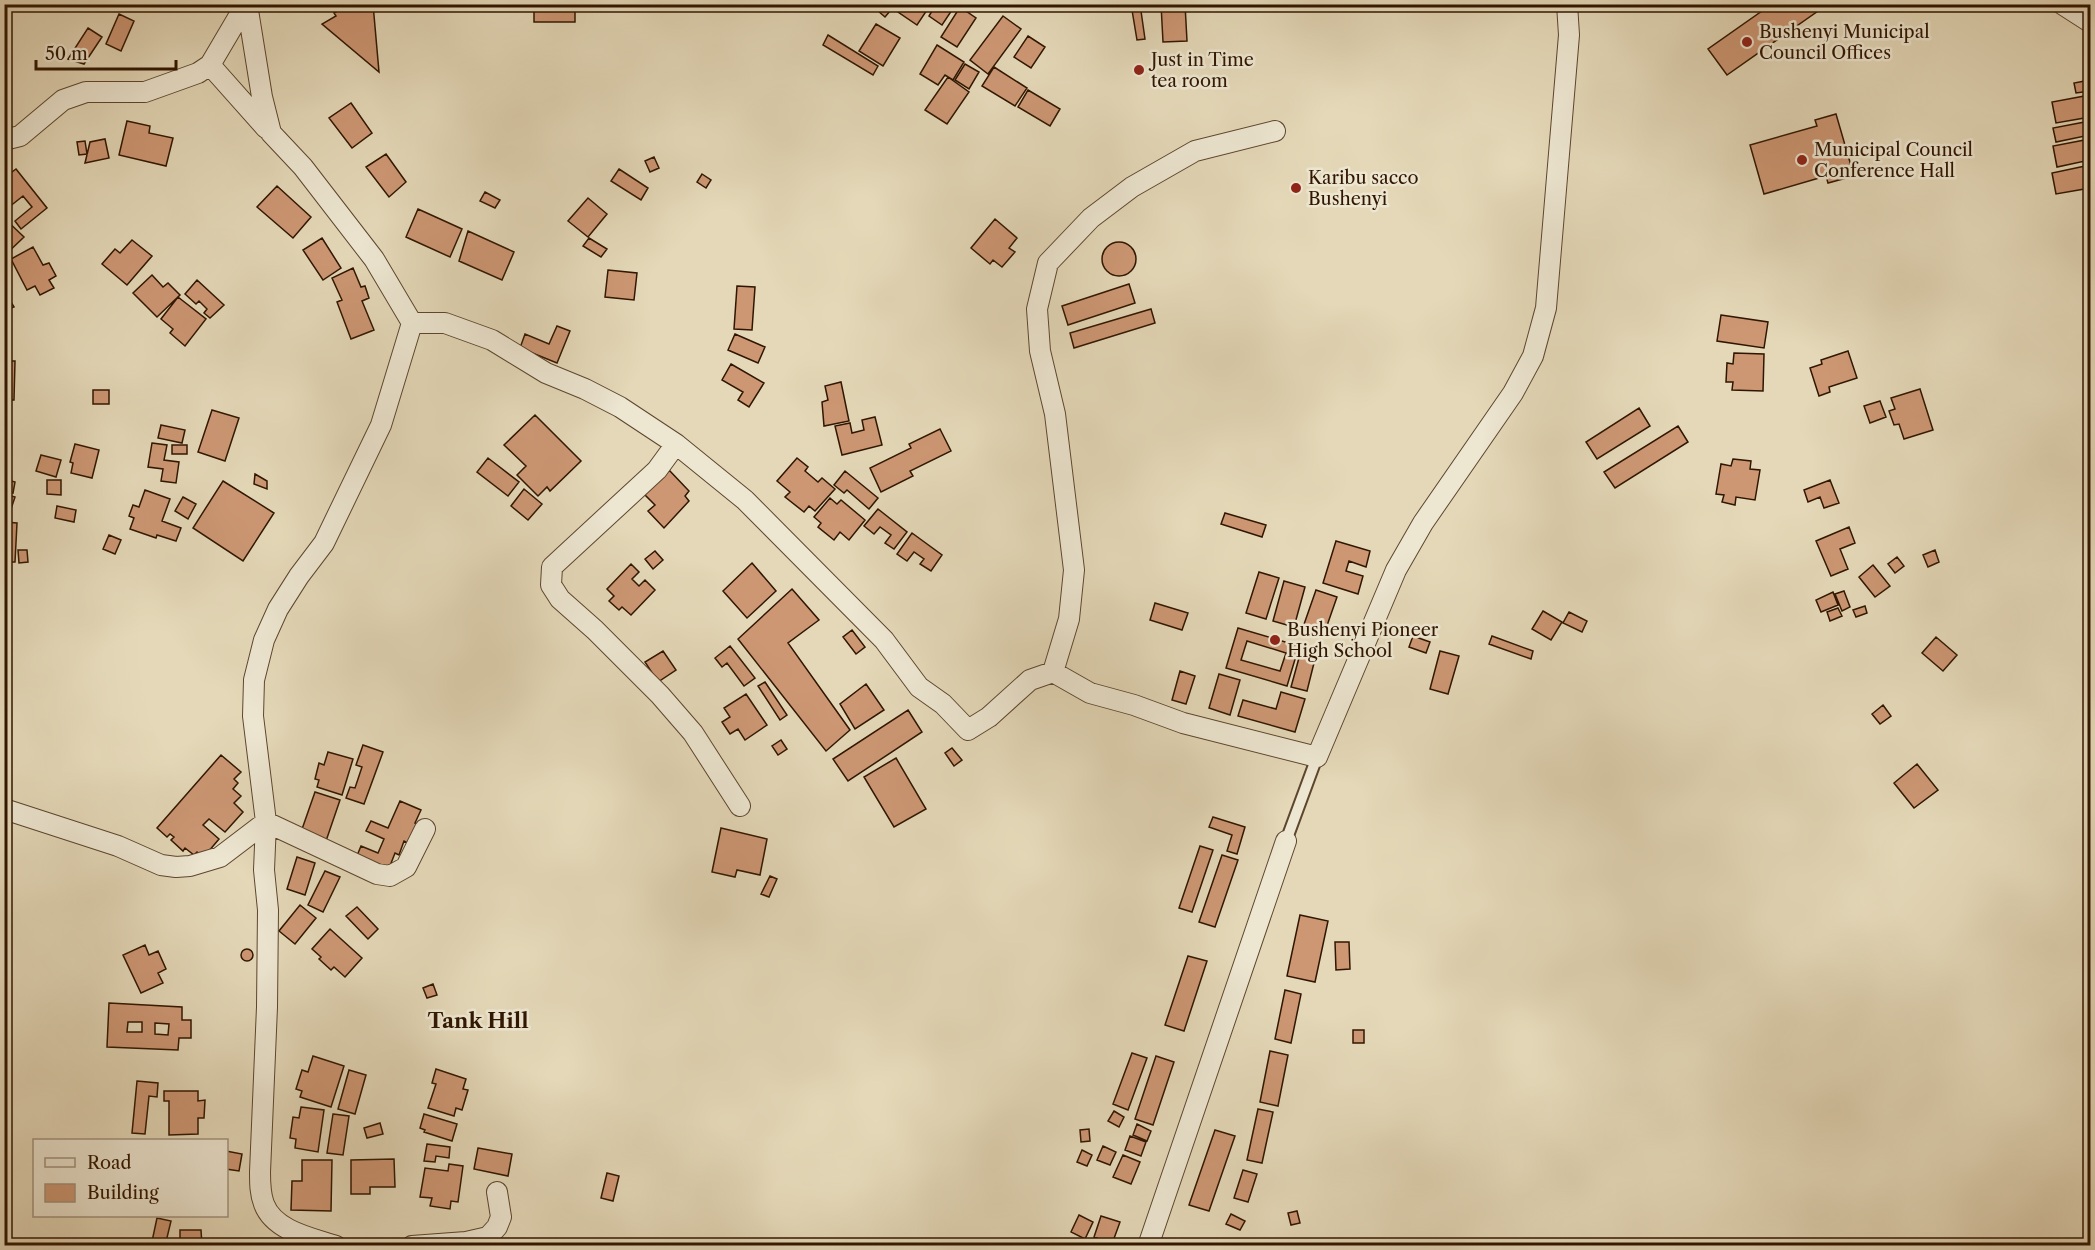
<svg xmlns="http://www.w3.org/2000/svg" width="2095" height="1250" viewBox="0 0 2095 1250" font-family="'Libre Caslon Text',serif">
	<rect width="100%" height="100%" fill="#e4d8b8"/>
	<filter id="stains"><feTurbulence type="fractalNoise" baseFrequency=".00333" numOctaves="4"/><feColorMatrix values="0 0 0 0 .2 0 0 0 0 .09 0 0 0 0 .02 0 0 0 .5 -.17"/></filter>
	<radialGradient id="worn" r=".72"><stop offset=".6" stop-color="#630" stop-opacity="0"/><stop offset="1" stop-color="#630" stop-opacity=".3"/></radialGradient>
	<path fill="#cd9774" stroke="#301600" stroke-width="1.5" fill-rule="evenodd" d="M 349,4 L 373,4 L 379,72 L 322,24 L 336,16 L 334,13 Z
		M 534,4 L 575,4 L 575,22 L 534,22 Z
		M 870,4 L 896,4 L 885,17 Z
		M 904,4 L 931,4 L 917,25 L 898,12 Z
		M 936,4 L 956,4 L 942,25 L 929,16 Z
		M 1131,4 L 1140,4 L 1145,39 L 1137,40 Z
		M 1161,4 L 1185,4 L 1187,41 L 1163,42 Z
		M 1772,4 L 1828,4 L 1727,75 L 1708,49 Z
		M 960,7 L 976,18 L 957,47 L 941,37 Z
		M 119,14 L 134,21 L 121,51 L 106,44 Z
		M 1003,16 L 1021,29 L 988,74 L 970,60 Z
		M 876,24 L 900,38 L 883,66 L 859,51 Z
		M 88,28 L 102,37 L 84,64 L 68,59 Z
		M 828,35 L 878,66 L 873,75 L 823,45 Z
		M 1028,36 L 1045,47 L 1031,68 L 1014,57 Z
		M 937,45 L 964,62 L 953,80 L 945,75 L 938,85 L 920,74 Z
		M 965,64 L 979,72 L 969,89 L 955,80 Z
		M 994,67 L 1027,88 L 1015,106 L 982,86 Z
		M 948,77 L 969,92 L 947,124 L 925,110 Z
		M 2090,80 L 2090,91 L 2076,93 L 2074,83 Z
		M 1028,90 L 1060,109 L 1050,126 L 1018,107 Z
		M 2090,95 L 2090,117 L 2056,123 L 2052,102 Z
		M 351,103 L 372,133 L 352,148 L 329,118 Z
		M 1836,114 L 1854,176 L 1828,183 L 1826,176 L 1764,194 L 1750,145 L 1817,126 L 1815,120 Z
		M 127,121 L 150,126 L 149,133 L 173,138 L 166,166 L 119,155 Z
		M 2090,121 L 2090,135 L 2056,142 L 2053,128 Z
		M 105,139 L 109,158 L 85,163 L 90,142 Z
		M 2090,139 L 2090,160 L 2057,167 L 2053,146 Z
		M 85,141 L 87,154 L 79,155 L 77,142 Z
		M 386,154 L 406,182 L 389,197 L 366,167 Z
		M 654,157 L 659,168 L 650,172 L 645,161 Z
		M 2090,165 L 2090,188 L 2056,194 L 2052,173 Z
		M 16,169 L 47,208 L 21,229 L 15,221 L 32,207 L 23,196 L 4,211 L 4,178 Z
		M 619,169 L 648,188 L 641,200 L 611,181 Z
		M 702,174 L 711,180 L 706,188 L 697,182 Z
		M 277,186 L 311,217 L 293,238 L 257,207 Z
		M 485,192 L 500,200 L 495,208 L 480,201 Z
		M 588,198 L 607,214 L 588,237 L 568,221 Z
		M 418,209 L 462,229 L 450,257 L 406,237 Z
		M 4,218 L 24,237 L 4,256 Z
		M 995,219 L 1017,238 L 1009,248 L 1015,252 L 1002,267 L 993,260 L 990,264 L 971,248 Z
		M 468,231 L 514,252 L 502,280 L 459,261 Z
		M 322,238 L 341,268 L 323,280 L 303,250 Z
		M 589,238 L 607,249 L 601,257 L 583,246 Z
		M 132,240 L 152,256 L 127,285 L 102,264 L 115,249 L 120,253 Z
		M1102 259a17 17 0 1 1 34 0a17 17 0 1 1-34 0Z
		M 33,247 L 43,265 L 49,263 L 56,276 L 49,280 L 54,288 L 40,295 L 35,286 L 27,290 L 11,259 Z
		M 353,268 L 361,287 L 365,286 L 369,298 L 362,301 L 374,330 L 351,339 L 337,302 L 342,300 L 332,278 Z
		M 608,270 L 637,273 L 634,300 L 605,297 Z
		M 152,275 L 163,287 L 168,283 L 180,295 L 157,317 L 133,293 Z
		M 197,280 L 224,305 L 210,318 L 204,313 L 207,309 L 199,301 L 196,304 L 185,294 Z
		M 1129,284 L 1135,303 L 1068,325 L 1062,306 Z
		M 737,286 L 755,287 L 752,330 L 734,329 Z
		M 4,291 L 14,307 L 4,311 Z
		M 178,297 L 206,319 L 185,346 L 170,333 L 173,329 L 161,319 Z
		M 1151,309 L 1155,323 L 1074,348 L 1070,333 Z
		M 1721,315 L 1768,322 L 1764,348 L 1717,341 Z
		M 557,326 L 570,331 L 557,363 L 520,348 L 525,334 L 549,344 Z
		M 735,334 L 765,347 L 758,363 L 728,350 Z
		M 1848,351 L 1857,378 L 1829,387 L 1830,392 L 1819,396 L 1810,368 L 1822,364 L 1821,360 Z
		M 1734,353 L 1764,354 L 1763,391 L 1732,390 L 1733,382 L 1726,382 L 1727,363 L 1733,364 Z
		M 4,361 L 15,361 L 14,400 L 4,400 Z
		M 731,364 L 764,383 L 749,407 L 738,400 L 743,392 L 722,380 Z
		M 841,382 L 849,421 L 824,426 L 822,402 L 828,400 L 825,386 Z
		M 1920,389 L 1933,430 L 1904,439 L 1899,424 L 1894,425 L 1889,411 L 1895,409 L 1891,398 Z
		M 93,390 L 109,390 L 109,404 L 93,404 Z
		M 1880,401 L 1886,417 L 1870,423 L 1864,406 Z
		M 1639,408 L 1650,426 L 1597,459 L 1586,442 Z
		M 212,410 L 239,418 L 225,461 L 198,452 Z
		M 535,415 L 581,461 L 550,491 L 547,487 L 538,496 L 517,475 L 526,466 L 504,445 Z
		M 875,417 L 882,445 L 842,455 L 835,426 L 850,423 L 852,433 L 864,430 L 862,420 Z
		M 161,425 L 185,430 L 182,443 L 158,438 Z
		M 1678,426 L 1688,442 L 1615,488 L 1604,472 Z
		M 940,429 L 951,451 L 910,471 L 913,476 L 881,492 L 870,468 L 911,448 L 909,444 Z
		M 152,443 L 167,445 L 164,460 L 179,462 L 176,483 L 161,481 L 163,469 L 148,467 Z
		M 75,444 L 99,450 L 92,478 L 71,473 L 73,463 L 70,462 Z
		M 172,445 L 187,445 L 187,454 L 172,454 Z
		M 41,455 L 61,460 L 56,477 L 36,471 Z
		M 488,458 L 519,482 L 508,496 L 477,472 Z
		M 797,458 L 808,467 L 805,471 L 818,482 L 822,478 L 835,489 L 815,511 L 809,506 L 804,512 L 785,497 L 790,492 L 777,481 Z
		M 1733,459 L 1751,461 L 1750,469 L 1760,470 L 1755,500 L 1736,497 L 1735,505 L 1722,502 L 1724,495 L 1716,494 L 1721,464 L 1731,466 Z
		M 669,470 L 689,491 L 685,496 L 689,501 L 664,528 L 648,511 L 655,505 L 644,494 Z
		M 845,471 L 878,498 L 869,509 L 847,490 L 844,493 L 834,485 Z
		M 255,474 L 267,481 L 267,489 L 254,484 Z
		M 4,479 L 15,482 L 13,493 L 4,491 Z
		M 47,480 L 61,480 L 61,495 L 47,494 Z
		M 1830,480 L 1839,503 L 1824,508 L 1820,497 L 1808,502 L 1804,490 Z
		M 223,481 L 274,513 L 243,561 L 193,528 Z
		M 524,489 L 542,504 L 528,520 L 511,506 Z
		M 145,490 L 170,499 L 162,521 L 181,528 L 176,541 L 157,535 L 156,538 L 130,529 L 134,518 L 129,516 L 133,505 L 139,507 Z
		M 4,494 L 15,497 L 10,512 L 4,510 Z
		M 183,497 L 196,504 L 188,519 L 175,511 Z
		M 830,498 L 837,504 L 841,500 L 865,520 L 849,540 L 840,532 L 834,540 L 818,527 L 821,523 L 814,517 Z
		M 57,506 L 76,510 L 74,522 L 55,518 Z
		M 878,509 L 907,532 L 894,549 L 885,543 L 891,535 L 880,527 L 874,534 L 864,526 Z
		M 1225,513 L 1266,525 L 1262,537 L 1221,524 Z
		M 4,522 L 17,523 L 15,562 L 4,562 Z
		M 1849,527 L 1855,543 L 1840,549 L 1848,569 L 1831,576 L 1816,541 Z
		M 912,533 L 942,555 L 931,571 L 920,564 L 924,559 L 914,552 L 907,561 L 897,554 Z
		M 109,535 L 121,540 L 115,554 L 103,549 Z
		M 1336,541 L 1370,551 L 1366,567 L 1349,561 L 1346,571 L 1363,576 L 1358,594 L 1323,583 Z
		M 18,550 L 27,550 L 28,562 L 19,563 Z
		M 1935,550 L 1939,562 L 1928,567 L 1923,555 Z
		M 655,551 L 663,560 L 653,569 L 645,559 Z
		M 1897,557 L 1904,566 L 1895,573 L 1888,564 Z
		M 752,563 L 776,591 L 747,618 L 723,591 Z
		M 631,564 L 639,572 L 632,579 L 639,586 L 645,580 L 655,590 L 631,615 L 622,607 L 619,610 L 609,601 L 614,596 L 607,589 Z
		M 1873,565 L 1890,586 L 1875,597 L 1859,577 Z
		M 1259,572 L 1279,578 L 1266,619 L 1246,613 Z
		M 1284,581 L 1305,587 L 1294,627 L 1273,621 Z
		M 792,589 L 819,620 L 788,643 L 850,730 L 826,751 L 738,639 Z
		M 1316,590 L 1337,597 L 1323,637 L 1302,630 Z
		M 1844,591 L 1850,607 L 1842,611 L 1835,594 Z
		M 1833,592 L 1838,605 L 1821,612 L 1816,600 Z
		M 1155,603 L 1188,613 L 1182,630 L 1150,620 Z
		M 1865,606 L 1867,613 L 1856,617 L 1853,610 Z
		M 1838,608 L 1842,616 L 1830,621 L 1827,612 Z
		M 1543,611 L 1562,622 L 1551,640 L 1532,629 Z
		M 1569,612 L 1587,621 L 1582,632 L 1563,623 Z
		M 1238,628 L 1299,646 L 1287,686 L 1226,668 ZM 1247,641 L 1286,653 L 1280,671 L 1241,660 Z
		M 852,630 L 865,647 L 856,654 L 843,637 Z
		M 1413,636 L 1430,642 L 1426,653 L 1409,647 Z
		M 1492,636 L 1533,651 L 1531,659 L 1489,644 Z
		M 1936,637 L 1957,655 L 1943,671 L 1922,653 Z
		M 730,646 L 755,678 L 744,686 L 727,663 L 722,667 L 715,658 Z
		M 1302,647 L 1317,651 L 1307,691 L 1291,687 Z
		M 663,651 L 676,670 L 658,682 L 645,662 Z
		M 1440,651 L 1459,656 L 1448,694 L 1430,689 Z
		M 1180,671 L 1195,676 L 1186,704 L 1172,700 Z
		M 1219,674 L 1240,680 L 1230,715 L 1209,708 Z
		M 765,682 L 787,715 L 780,720 L 758,686 Z
		M 866,684 L 884,710 L 855,729 L 840,704 Z
		M 1281,692 L 1305,699 L 1295,732 L 1238,716 L 1243,700 L 1276,709 Z
		M 746,694 L 767,725 L 745,740 L 738,729 L 730,734 L 722,722 L 730,717 L 724,708 Z
		M 1883,705 L 1891,716 L 1880,724 L 1872,714 Z
		M 908,710 L 922,732 L 848,781 L 833,759 Z
		M 781,740 L 787,749 L 778,755 L 772,746 Z
		M 363,745 L 383,752 L 364,804 L 346,798 L 350,787 L 355,788 L 362,767 L 356,765 Z
		M 952,748 L 962,760 L 954,766 L 945,753 Z
		M 328,752 L 353,759 L 342,795 L 317,787 L 319,780 L 315,779 L 319,763 L 324,765 Z
		M 221,755 L 241,772 L 234,779 L 238,783 L 233,789 L 241,796 L 234,803 L 243,812 L 225,832 L 209,819 L 203,825 L 219,839 L 203,858 L 197,852 L 194,855 L 185,848 L 183,851 L 171,840 L 174,837 L 170,834 L 167,837 L 157,828 Z
		M 896,758 L 926,809 L 894,827 L 864,777 Z
		M 1917,764 L 1938,790 L 1914,808 L 1894,783 Z
		M 315,792 L 340,800 L 326,841 L 301,832 Z
		M 400,801 L 421,810 L 415,823 L 418,824 L 410,844 L 404,841 L 399,855 L 395,853 L 388,871 L 356,858 L 361,846 L 378,853 L 384,839 L 366,831 L 371,821 L 388,828 Z
		M 1213,817 L 1245,827 L 1237,854 L 1227,851 L 1232,835 L 1209,827 Z
		M 721,828 L 767,839 L 760,875 L 737,870 L 735,877 L 712,872 Z
		M 1200,846 L 1213,850 L 1192,912 L 1179,908 Z
		M 1222,855 L 1238,860 L 1215,927 L 1199,922 Z
		M 297,857 L 315,863 L 305,895 L 287,889 Z
		M 325,871 L 340,877 L 323,912 L 308,905 Z
		M 770,876 L 777,879 L 769,897 L 761,894 Z
		M 300,905 L 316,918 L 295,944 L 279,931 Z
		M 357,907 L 378,929 L 368,939 L 346,916 Z
		M 1300,915 L 1328,921 L 1315,982 L 1287,976 Z
		M 330,929 L 362,958 L 345,977 L 334,967 L 331,970 L 319,959 L 321,957 L 312,949 Z
		M 1335,942 L 1349,942 L 1350,969 L 1336,970 Z
		M 145,945 L 149,955 L 158,951 L 166,969 L 158,973 L 163,983 L 141,993 L 123,955 Z
		M241 955a6 6 0 1 1 12 0a6 6 0 1 1-12 0Z
		M 1188,956 L 1207,961 L 1184,1031 L 1165,1025 Z
		M 433,984 L 437,995 L 427,998 L 423,988 Z
		M 1285,990 L 1301,994 L 1291,1043 L 1275,1039 Z
		M 109,1003 L 182,1007 L 182,1020 L 191,1020 L 191,1038 L 179,1038 L 178,1050 L 107,1047 ZM 128,1022 L 142,1022 L 142,1032 L 127,1032 ZM 155,1023 L 169,1024 L 168,1035 L 155,1034 Z
		M 1353,1030 L 1364,1030 L 1364,1043 L 1353,1043 Z
		M 1270,1051 L 1288,1055 L 1278,1106 L 1260,1102 Z
		M 1132,1053 L 1147,1058 L 1128,1110 L 1113,1104 Z
		M 313,1056 L 344,1066 L 331,1107 L 300,1097 L 302,1091 L 296,1089 L 302,1070 L 308,1072 Z
		M 1156,1056 L 1174,1062 L 1153,1125 L 1135,1119 Z
		M 436,1069 L 466,1079 L 463,1089 L 468,1090 L 462,1110 L 456,1108 L 454,1116 L 428,1108 L 436,1084 L 432,1083 Z
		M 349,1070 L 366,1075 L 355,1114 L 338,1109 Z
		M 137,1081 L 158,1083 L 157,1097 L 149,1096 L 145,1134 L 132,1133 Z
		M 164,1091 L 198,1091 L 198,1101 L 205,1100 L 204,1118 L 198,1118 L 198,1134 L 169,1135 L 169,1101 L 164,1101 Z
		M 301,1107 L 324,1110 L 318,1152 L 295,1148 L 296,1139 L 290,1138 L 293,1117 L 299,1118 Z
		M 1258,1109 L 1273,1112 L 1262,1163 L 1247,1160 Z
		M 1114,1111 L 1124,1117 L 1119,1127 L 1108,1121 Z
		M 333,1114 L 349,1116 L 343,1155 L 327,1153 Z
		M 424,1114 L 457,1124 L 452,1141 L 424,1132 L 425,1130 L 420,1128 Z
		M 380,1123 L 383,1134 L 367,1138 L 364,1128 Z
		M 1137,1124 L 1151,1131 L 1147,1141 L 1133,1135 Z
		M 1089,1129 L 1090,1141 L 1081,1142 L 1080,1130 Z
		M 1215,1130 L 1235,1136 L 1209,1211 L 1189,1205 Z
		M 1130,1136 L 1146,1142 L 1141,1156 L 1125,1150 Z
		M 427,1144 L 450,1147 L 449,1158 L 436,1156 L 435,1162 L 424,1161 Z
		M 1103,1146 L 1116,1152 L 1110,1165 L 1097,1160 Z
		M 478,1148 L 512,1154 L 508,1176 L 474,1169 Z
		M 1082,1150 L 1092,1155 L 1087,1166 L 1077,1162 Z
		M 226,1151 L 242,1154 L 239,1171 L 226,1169 Z
		M 1123,1155 L 1140,1162 L 1131,1184 L 1113,1177 Z
		M 394,1159 L 395,1187 L 370,1187 L 370,1194 L 351,1194 L 351,1160 Z
		M 302,1160 L 332,1160 L 331,1211 L 291,1210 L 292,1181 L 302,1181 Z
		M 449,1164 L 463,1166 L 458,1202 L 451,1201 L 450,1209 L 430,1206 L 432,1198 L 420,1197 L 425,1168 L 448,1171 Z
		M 1243,1170 L 1257,1174 L 1248,1202 L 1234,1198 Z
		M 607,1173 L 619,1176 L 613,1201 L 601,1198 Z
		M 1297,1211 L 1300,1223 L 1291,1225 L 1288,1213 Z
		M 1231,1214 L 1245,1221 L 1240,1230 L 1226,1224 Z
		M 1079,1215 L 1093,1222 L 1085,1239 L 1071,1232 Z
		M 1101,1216 L 1120,1222 L 1112,1244 L 1094,1237 Z
		M 157,1218 L 171,1221 L 165,1246 L 151,1246 Z
		M 180,1230 L 201,1230 L 202,1246 L 180,1246 Z"/>
	<g fill="none" stroke-linecap="round" stroke-linejoin="round">
		<g stroke="#5d462e" stroke-width="14">
			<path id="lane" d="M 1286,841 L 1317,757"/>
		</g>
		<g stroke="#5d462e" stroke-width="22">
			<path id="street" d="M 247,4 L 262,97 L 271,133 L 303,167 L 374,259 L 412,323 L 445,323 L 492,340 L 546,373 L 585,389 L 620,407 L 676,444 L 745,500 L 884,640 L 919,687 L 943,704 L 968,730 L 989,717 L 1030,680 L 1053,672 L 1090,693 L 1134,705 L 1183,723 L 1317,757 L 1396,570 L 1423,523 L 1513,393 L 1533,356 L 1546,308 L 1569,35 L 1567,4
				M 2062,4 L 2090,22
				M 210,65 L 266,128
				M 4,140 L 20,136 L 63,100 L 86,92 L 145,92 L 198,73 L 210,65 L 246,4
				M 676,444 L 657,470 L 552,567 L 551,585 L 560,599 L 595,630 L 660,695 L 693,733 L 740,806
				M 1053,672 L 1069,619 L 1074,570 L 1055,414 L 1040,351 L 1037,309 L 1048,263 L 1091,218 L 1132,187 L 1195,151 L 1275,131
				M 4,809 L 118,846 L 161,865 L 176,867 L 190,866 L 220,857 L 266,822 L 377,874 L 390,876 L 406,867 L 425,829
				M 336,1246 C 312,1238 274,1231 264,1204 C 260,1194 260,1183 260,1172 L 267,1007 L 268,910 L 264,870 L 266,822 L 253,716 L 254,680 L 264,640 L 278,609 L 299,576 L 324,543 L 381,425 L 412,323
				M 412,1246 L 466,1242 L 488,1237 L 497,1227 L 501,1217 L 497,1192
				M 1148,1246 L 1286,841"/>
		</g>
		<use href="#lane" stroke="#ede6d1" stroke-width="10"/>
		<use href="#street" stroke="#ede6d1" stroke-width="20"/>
	</g>
	<g fill="#8f2418" stroke="#ede6d1" stroke-width="2">
		<circle cx="1747" cy="42" r="6"/>
		<circle cx="1139" cy="70" r="6"/>
		<circle cx="1802" cy="160" r="6"/>
		<circle cx="1296" cy="188" r="6"/>
		<circle cx="1275" cy="640" r="6"/>
	</g>
	<g text-anchor="middle" dominant-baseline="central" stroke-width="5" stroke-linejoin="round" paint-order="stroke">
		<g font-size="18" fill="#301600" stroke="#ede6d1" text-anchor="start">
			<text x="1759" y="32">Bushenyi Municipal<tspan x="1759" dy="21">Council Offices</tspan></text>
			<text x="1151" y="60">Just in Time<tspan x="1151" dy="21">tea room</tspan></text>
			<text x="1814" y="150">Municipal Council<tspan x="1814" dy="21">Conference Hall</tspan></text>
			<text x="1308" y="178">Karibu sacco<tspan x="1308" dy="21">Bushenyi</tspan></text>
			<text x="1287" y="630">Bushenyi Pioneer<tspan x="1287" dy="21">High School</tspan></text>
		</g>
		<g font-size="21" font-weight="bold" fill="#301600" stroke="#ede6d1">
			<text x="478" y="1020">Tank Hill</text>
		</g>
	</g>
	<rect width="2095" height="1250" fill="none" stroke="#e4d8b8" stroke-width="24"/>
	<rect x="6" y="6" width="2083" height="1238" fill="none" stroke="#301600" stroke-width="3"/>
	<rect x="12" y="12" width="2071" height="1226" fill="none" stroke="#301600" stroke-width="1.5"/>
	<rect x="33" y="1139" width="195" height="78" fill="#ede6d1" stroke="#a1937d" stroke-width="1.5"/>
	<rect x="45" y="1158" width="30" height="9" fill="#ede6d1" stroke="#a1937d" stroke-width="1.5"/>
	<text x="87" y="1169" font-size="18" fill="#301600">Road</text>
	<rect x="45" y="1184" width="30" height="18" fill="#cd9774" stroke="#a1937d" stroke-width="1.5"/>
	<text x="87" y="1199" font-size="18" fill="#301600">Building</text>
	<path d="M36 60v9h140v-9" fill="none" stroke="#301600" stroke-width="3"/>
	<text x="45" y="60" font-size="18" fill="#301600" stroke="#ede6d1" stroke-width="4.5" paint-order="stroke">50 m</text>
	<rect width="100%" height="100%" filter="url(#stains)"/>
	<rect width="100%" height="100%" fill="url(#worn)"/>
</svg>
